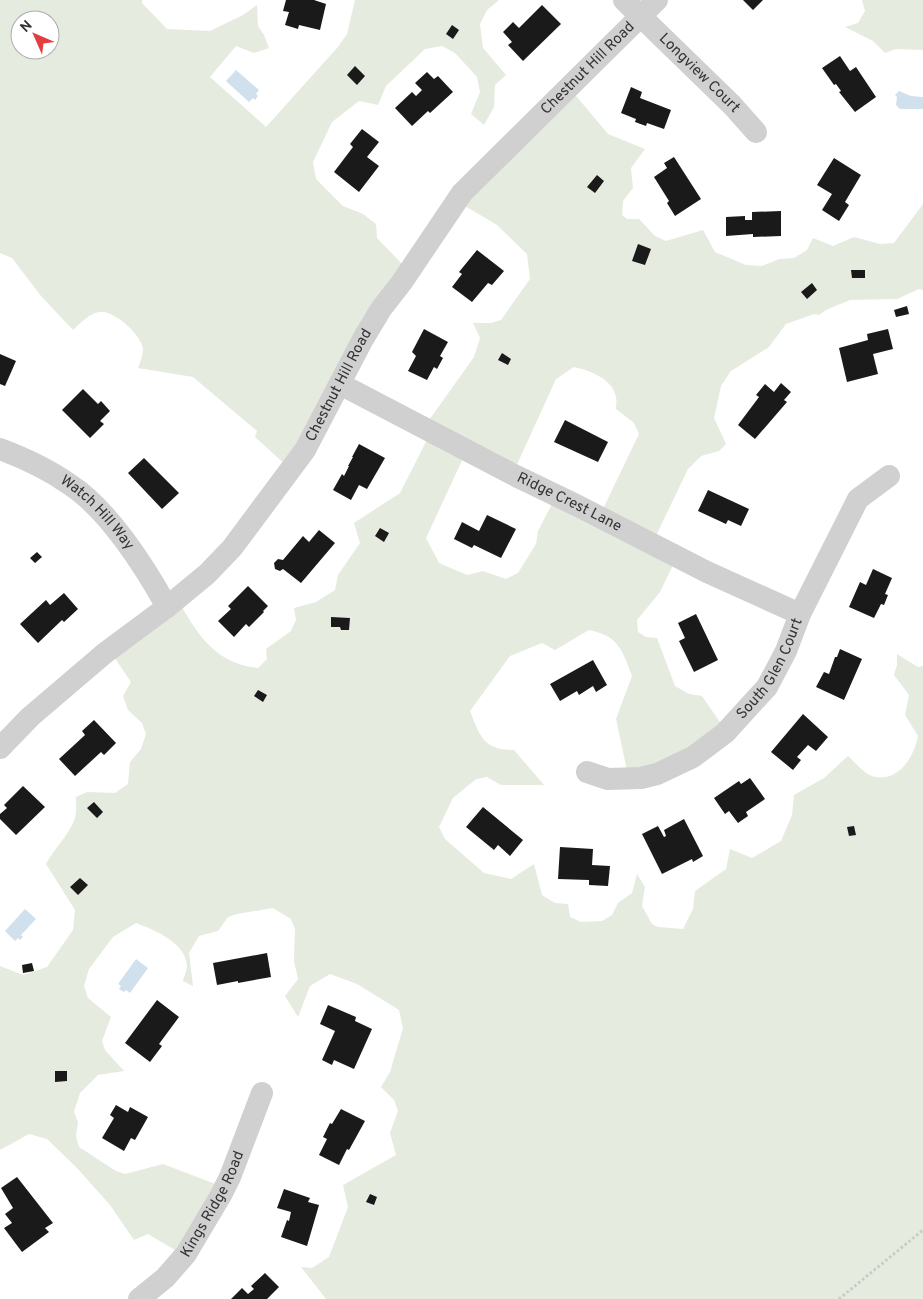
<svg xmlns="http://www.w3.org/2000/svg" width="923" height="1299" viewBox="0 0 923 1299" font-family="Overpass,sans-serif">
	<rect width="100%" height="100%" fill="#fff"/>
	<path fill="#e5ebdf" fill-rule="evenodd" d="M 0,0 L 142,0 L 142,3 L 167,29 L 210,31 L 243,15 L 257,5 L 258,26 L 264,35 L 269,48 L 254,53 L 236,46 L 210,77 L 266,127 L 337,48 L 347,34 L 355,0 L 499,0 L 487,10 L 480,24 L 483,48 L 506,75 L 495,85 L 494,107 L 484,125 L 471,114 L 480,92 L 477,77 L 455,53 L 442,46 L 425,49 L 386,86 L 378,105 L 359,101 L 332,122 L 313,162 L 316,179 L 343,206 L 363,214 L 376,224 L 377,238 L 404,266 L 288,467 L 255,437 L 257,431 L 193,377 L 138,368 C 140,363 143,355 143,349 C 142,335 113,309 99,312 C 88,314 81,323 73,330 L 41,296 L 12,258 L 0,253 ZM 20,20 L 50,20 L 50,50 L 20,50 Z
		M 862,0 L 923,0 L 923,50 L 896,49 L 885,53 L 873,41 L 845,27 L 858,23 L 865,11 Z
		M 572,91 L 608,134 L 645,149 L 631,168 L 633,188 L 623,201 L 622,215 L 627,219 L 639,219 L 655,236 L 666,241 L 703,230 L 715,252 L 746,265 L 762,266 L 779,259 L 794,258 L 807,250 L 813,238 L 833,246 L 854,237 L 880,244 L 894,243 L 923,204 L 923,290 L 919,289 L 897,299 L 850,300 L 826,310 L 819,315 L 814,314 L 786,324 L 769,347 L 731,371 L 721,386 L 714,418 L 726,444 L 719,451 L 701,456 L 688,469 L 653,542 L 676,559 L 660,592 L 637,620 L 638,632 L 646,637 L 657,638 L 675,686 L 689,694 L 702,696 L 724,728 L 717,735 L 628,775 L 616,719 L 632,676 C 622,650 619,636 589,630 L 555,650 L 542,643 L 510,656 L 470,711 C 480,736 483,750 514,750 L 544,785 L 501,785 L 487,777 L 476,779 L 453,798 L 439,827 L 445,839 L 484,873 L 511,879 L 534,864 L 542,895 L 555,903 L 568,904 L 570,917 L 581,922 L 602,921 L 612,915 L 618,903 L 632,893 L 637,874 L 645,887 L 642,906 L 652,924 L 658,927 L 683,929 L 693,909 L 695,891 L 726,869 L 730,849 L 752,858 L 781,841 L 792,815 L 794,795 L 824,778 L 848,756 C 855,762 863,773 872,776 C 897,784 914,758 918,736 L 905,715 L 909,695 L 894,675 L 897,665 L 897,654 L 918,667 L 923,666 L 923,1299 L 326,1299 L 301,1267 L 312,1268 L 329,1257 L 348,1207 L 343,1185 L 396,1155 L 390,1133 L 398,1111 L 394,1100 L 381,1087 L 390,1072 L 403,1028 L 399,1010 L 357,984 L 330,974 L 310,986 L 298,1017 L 285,996 L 298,979 L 294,961 L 295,929 L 291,919 L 273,908 L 237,914 L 228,917 L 218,931 L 199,936 L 189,953 L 193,986 L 183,981 C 184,976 187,971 187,966 C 186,943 155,930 136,923 L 113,937 L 89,969 L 84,986 L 88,998 L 111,1017 L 102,1041 L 105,1050 L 124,1071 L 98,1075 L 80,1093 L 74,1112 L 78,1122 L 76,1136 L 79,1147 L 116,1171 L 125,1174 L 163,1164 L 218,1185 L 180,1253 L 148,1234 L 134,1240 L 110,1205 L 77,1168 L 47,1139 L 29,1134 L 0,1150 L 0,966 L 23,975 L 47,967 L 73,930 L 75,910 L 46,864 C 54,849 67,837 74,821 C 77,814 76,805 76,797 L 87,792 L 115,793 L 128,784 L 130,762 L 141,749 L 146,734 L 142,723 L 128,710 L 123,696 L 131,682 L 110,651 L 176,597 C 197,633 213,663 258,668 L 267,659 L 266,649 L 291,631 L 296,620 L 294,608 L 316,602 L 335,590 L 338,575 L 360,543 L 354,523 L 400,493 L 430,434 L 427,423 L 474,357 L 480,338 L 473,323 L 491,323 L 501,320 L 530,279 L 527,254 L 497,225 L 460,203 ZM 574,367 C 589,370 613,379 616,397 C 617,401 616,405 616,409 L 634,423 L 639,434 L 602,511 L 556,496 L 538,531 L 536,544 L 518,573 L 506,579 L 483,571 L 467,575 L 439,563 L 426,538 L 466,452 L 514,471 L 556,379 Z"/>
	<path fill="#d0e0ed" d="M 236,70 L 259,90 L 256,94 L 258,96 L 255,100 L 253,98 L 249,102 L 226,81 Z
		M 899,91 L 911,96 L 923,97 L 923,109 L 900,109 L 896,105 L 897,97 L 895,95 Z
		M 25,909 L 36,919 L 21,935 L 23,937 L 20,940 L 18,938 L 15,941 L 5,931 Z
		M 136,959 L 148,968 L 130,993 L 126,990 L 124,992 L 119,989 L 121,986 L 118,984 Z"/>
	<path fill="#1a1a1a" d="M 286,0 L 314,0 L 326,4 L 320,30 L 299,25 L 298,29 L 285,25 L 289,12 L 283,11 Z
		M 743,0 L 763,0 L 753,10 Z
		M 542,5 L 561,24 L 523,61 L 508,45 L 512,42 L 503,32 L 513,22 L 519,28 Z
		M 452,25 L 459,30 L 453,39 L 446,34 Z
		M 840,56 L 850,71 L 856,67 L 876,97 L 855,112 L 839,92 L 841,91 L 836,84 L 834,85 L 822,68 Z
		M 355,66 L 365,76 L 357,85 L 347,75 Z
		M 427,72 L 434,79 L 438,76 L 453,92 L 430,113 L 428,111 L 412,126 L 395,108 L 412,92 L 416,96 L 422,90 L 415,83 Z
		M 631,87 L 642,92 L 640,98 L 671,110 L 664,129 L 647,123 L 646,126 L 635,122 L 636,119 L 621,113 Z
		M 362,129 L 379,142 L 367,157 L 379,166 L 359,192 L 334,172 L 353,147 L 350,144 Z
		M 674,157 L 701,199 L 675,216 L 667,203 L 669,201 L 654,177 L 667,168 L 664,163 Z
		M 834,158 L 861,175 L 845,202 L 849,205 L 839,221 L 822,210 L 832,194 L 817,185 Z
		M 597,175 L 604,181 L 595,193 L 587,187 Z
		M 781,211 L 781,236 L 753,237 L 753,234 L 726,236 L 726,217 L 745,216 L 745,220 L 752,220 L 752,212 Z
		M 638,244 L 651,249 L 645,265 L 632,261 Z
		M 477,250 L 504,271 L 492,285 L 488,283 L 472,302 L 452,287 L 462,274 L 459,272 Z
		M 851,270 L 865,270 L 865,278 L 852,278 Z
		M 812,283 L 817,290 L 807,299 L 801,292 Z
		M 907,306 L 909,314 L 896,317 L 894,310 Z
		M 424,329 L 448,342 L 440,356 L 443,358 L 437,369 L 434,367 L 427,380 L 408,371 L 416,356 L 412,352 Z
		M 888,329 L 893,349 L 873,354 L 878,374 L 847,382 L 839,348 L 868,340 L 867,334 Z
		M 502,353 L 511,359 L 508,365 L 498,360 Z
		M 0,354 L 16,361 L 5,386 L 0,384 Z
		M 781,383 L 791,392 L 784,400 L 787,402 L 755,439 L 738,425 L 759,397 L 756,395 L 765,384 L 774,392 Z
		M 83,389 L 98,404 L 101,401 L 110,411 L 100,421 L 104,424 L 90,438 L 62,410 Z
		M 565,420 L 608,442 L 598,462 L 554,442 Z
		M 359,444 L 385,458 L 367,489 L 359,485 L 351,500 L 333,490 L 342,474 L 344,476 L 349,466 L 348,466 L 353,457 L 352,457 Z
		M 144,458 L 179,493 L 162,509 L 128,473 Z
		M 708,490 L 749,509 L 741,526 L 728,520 L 726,524 L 698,511 Z
		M 487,515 L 516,529 L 501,558 L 474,545 L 472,548 L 454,539 L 462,522 L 479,531 Z
		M 380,528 L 389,533 L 384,542 L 375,536 Z
		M 319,530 L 335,543 L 301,583 L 283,569 L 280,571 L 275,569 L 274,563 L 278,559 L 283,560 L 303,536 L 309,542 Z
		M 37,552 L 42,557 L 35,563 L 30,558 Z
		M 873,569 L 892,578 L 885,594 L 888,595 L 884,605 L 881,604 L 874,618 L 849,607 L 860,582 L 866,585 Z
		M 248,586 L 268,606 L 263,611 L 264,612 L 249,627 L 246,624 L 234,637 L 218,621 L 231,609 L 228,606 Z
		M 64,593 L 78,609 L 64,622 L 62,620 L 38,643 L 20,624 L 46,600 L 50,605 Z
		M 696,614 L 718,660 L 694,672 L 679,641 L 685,638 L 678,623 Z
		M 331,617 L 350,618 L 349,630 L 341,630 L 340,627 L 331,627 Z
		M 840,649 L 862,659 L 844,700 L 816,687 L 824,672 L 829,674 L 835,657 L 837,657 Z
		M 593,660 L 607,685 L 596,692 L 593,686 L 579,695 L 577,691 L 560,701 L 550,684 Z
		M 258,690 L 267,695 L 263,702 L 254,696 Z
		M 803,714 L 828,737 L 816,751 L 808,745 L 797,757 L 801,760 L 793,770 L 771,752 Z
		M 94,720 L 116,743 L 104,755 L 101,752 L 75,776 L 59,759 L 85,735 L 82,731 Z
		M 750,778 L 765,799 L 746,812 L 748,816 L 738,823 L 729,811 L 725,814 L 714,798 L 739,781 L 741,784 Z
		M 23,786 L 45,807 L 16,835 L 0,819 L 0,814 L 7,808 L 4,805 Z
		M 94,802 L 103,812 L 97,818 L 87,808 Z
		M 483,807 L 523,840 L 510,856 L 498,845 L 494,850 L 466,827 Z
		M 684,819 L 703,856 L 693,862 L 692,859 L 662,874 L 642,834 L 658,826 L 664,837 L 666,836 L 664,830 Z
		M 854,826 L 856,835 L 849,836 L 847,827 Z
		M 560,847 L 593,849 L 592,865 L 610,866 L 608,886 L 589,885 L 589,880 L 558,879 Z
		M 80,878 L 88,885 L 78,895 L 70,887 Z
		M 267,953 L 271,977 L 238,983 L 238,981 L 217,985 L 213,963 Z
		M 32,963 L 34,971 L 23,973 L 22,965 Z
		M 157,1000 L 179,1017 L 159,1044 L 162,1046 L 150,1062 L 125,1043 Z
		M 328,1005 L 356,1017 L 355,1021 L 372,1029 L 354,1069 L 334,1060 L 332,1065 L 322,1060 L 335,1031 L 320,1024 Z
		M 55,1071 L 67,1071 L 67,1081 L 55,1082 Z
		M 116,1105 L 128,1112 L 130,1107 L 148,1117 L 135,1140 L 131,1138 L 124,1151 L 102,1138 L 114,1118 L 110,1115 Z
		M 341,1109 L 365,1121 L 349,1150 L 347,1149 L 339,1165 L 319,1155 L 327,1139 L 323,1137 L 330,1123 L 332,1124 Z
		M 17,1177 L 53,1223 L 45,1228 L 49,1232 L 22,1252 L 4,1228 L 12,1223 L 5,1214 L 13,1208 L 1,1188 Z
		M 284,1189 L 310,1198 L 308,1202 L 319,1205 L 307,1246 L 281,1237 L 287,1220 L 289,1221 L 291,1212 L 277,1208 Z
		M 370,1194 L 377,1197 L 374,1205 L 366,1202 Z
		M 265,1273 L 279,1287 L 267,1299 L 231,1299 L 242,1288 L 248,1294 L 254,1289 L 251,1286 Z"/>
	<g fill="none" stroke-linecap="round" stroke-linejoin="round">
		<path stroke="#cacaca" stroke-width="3" stroke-dasharray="2.5 2.5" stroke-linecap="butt" d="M 839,1299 L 923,1230"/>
		<g stroke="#d0d0d0" stroke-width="22">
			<path id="s1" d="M 624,0 L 732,105 L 756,132"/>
			<path id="s2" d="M 340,384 L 516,476 L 578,506 L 707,572 L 800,614"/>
			<path id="s3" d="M 0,449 C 24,458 48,469 69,484 C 108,509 145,567 167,607"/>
			<path id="s4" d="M 0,748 L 30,717 L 105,653 L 167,607 L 207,574 L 232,548 L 305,450 L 363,339 L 381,309 L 402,282 L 462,193 L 657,0"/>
			<path id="s5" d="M 587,772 L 608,779 L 641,778 L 657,774 L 693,757 L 725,733 L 767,687 L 786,651 L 800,614 L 858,499 L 889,476"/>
			<path id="s6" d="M 139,1299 L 165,1278 L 186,1254 L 221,1195 L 230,1177 L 262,1093"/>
		</g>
	</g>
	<g text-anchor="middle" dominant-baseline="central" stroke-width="5" stroke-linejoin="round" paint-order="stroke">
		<g font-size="15" fill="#333" stroke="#fff">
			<text stroke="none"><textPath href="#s4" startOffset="908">Chestnut Hill Road</textPath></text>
			<text stroke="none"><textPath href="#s1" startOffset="105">Longview Court</textPath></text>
			<text stroke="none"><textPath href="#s4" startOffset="502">Chestnut Hill Road</textPath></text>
			<text stroke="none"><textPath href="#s2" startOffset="258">Ridge Crest Lane</textPath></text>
			<text stroke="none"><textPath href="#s3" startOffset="118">Watch Hill Way</textPath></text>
			<text stroke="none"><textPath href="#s5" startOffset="231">South Glen Court</textPath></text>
			<text stroke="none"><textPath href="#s6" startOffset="122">Kings Ridge Road</textPath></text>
		</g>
	</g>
	<g transform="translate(35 35) rotate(315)"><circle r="24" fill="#ffffff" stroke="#adadad"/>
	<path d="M0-4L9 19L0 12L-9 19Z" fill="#e13e42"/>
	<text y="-8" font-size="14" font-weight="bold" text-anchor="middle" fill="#333333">N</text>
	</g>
</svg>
